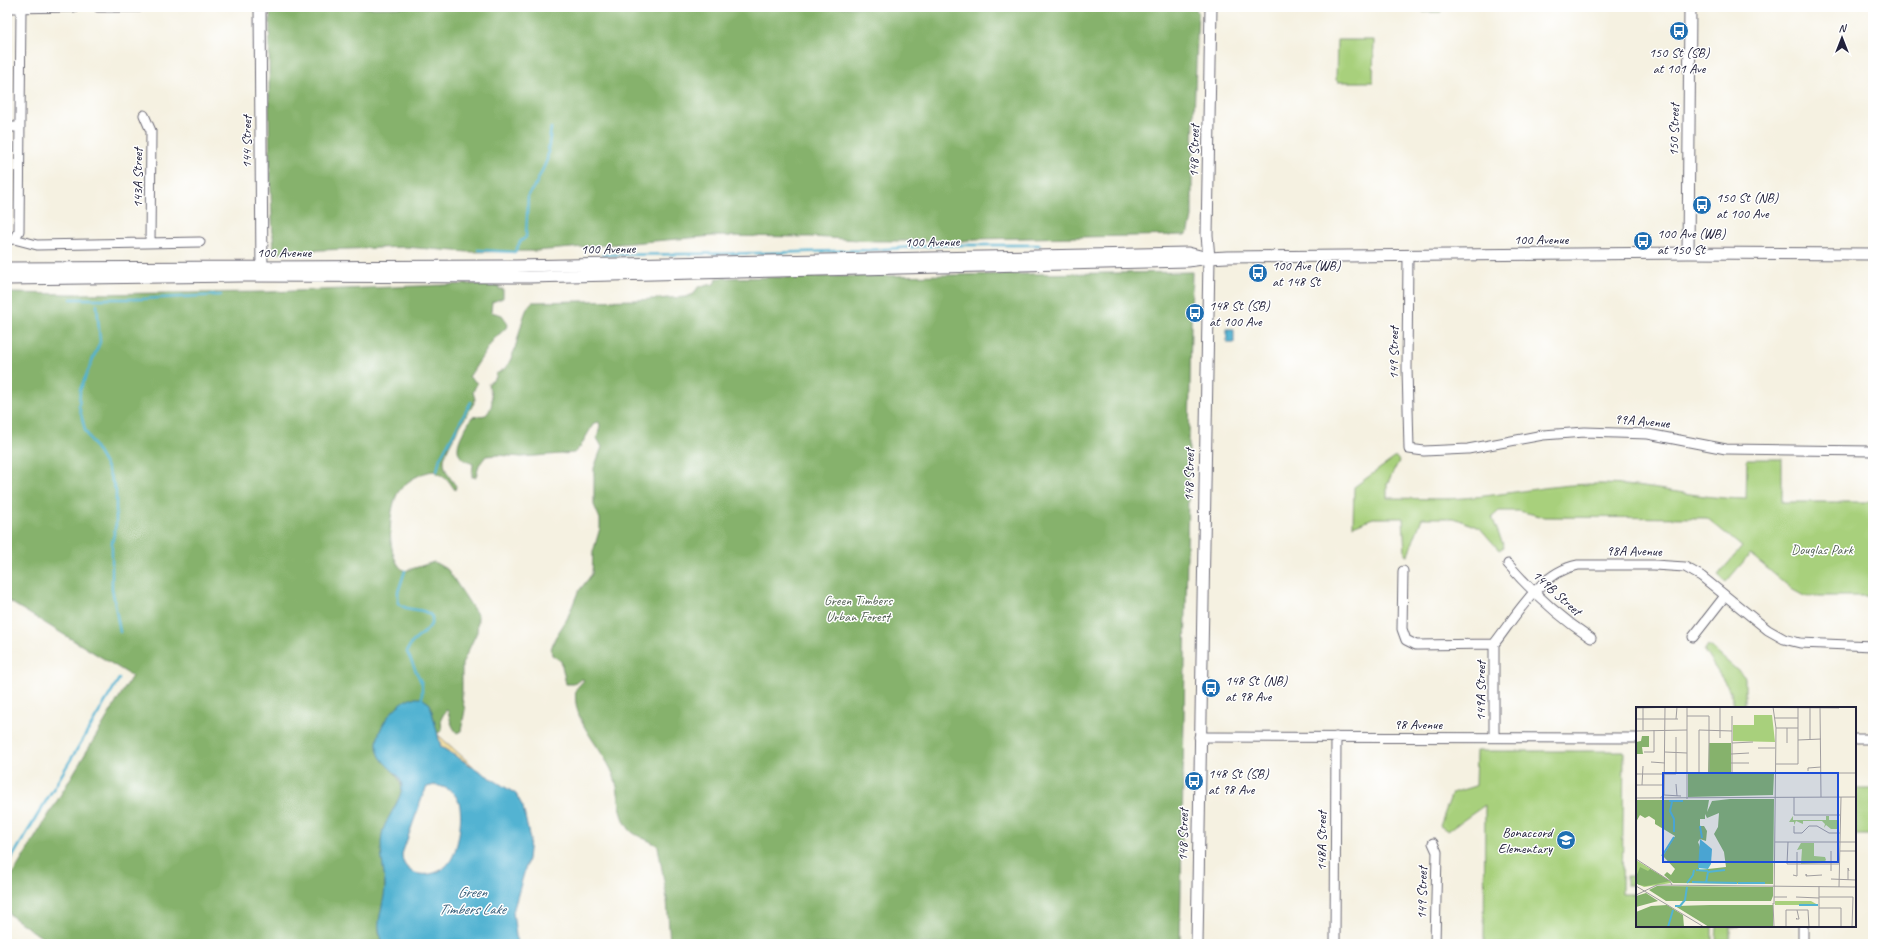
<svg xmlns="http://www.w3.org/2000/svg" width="1880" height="951" viewBox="0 0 1880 951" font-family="Caveat,sans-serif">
	<rect width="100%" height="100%" fill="#fff"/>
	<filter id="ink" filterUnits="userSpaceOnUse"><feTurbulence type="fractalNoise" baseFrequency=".025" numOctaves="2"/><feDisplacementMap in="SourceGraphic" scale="8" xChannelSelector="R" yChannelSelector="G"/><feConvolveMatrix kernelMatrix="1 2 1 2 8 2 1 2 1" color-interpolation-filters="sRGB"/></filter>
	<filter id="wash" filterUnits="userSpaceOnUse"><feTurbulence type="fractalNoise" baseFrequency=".012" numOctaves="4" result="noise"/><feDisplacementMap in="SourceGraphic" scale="16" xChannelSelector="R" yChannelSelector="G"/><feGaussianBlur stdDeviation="0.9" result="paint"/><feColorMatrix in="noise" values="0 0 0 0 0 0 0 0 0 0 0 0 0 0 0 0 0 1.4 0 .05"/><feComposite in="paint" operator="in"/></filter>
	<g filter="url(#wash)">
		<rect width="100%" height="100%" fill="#f5f1e1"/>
		<path fill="#a8d07c" stroke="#65795c" d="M 1423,7 L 1442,7 L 1442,12 L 1423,12 Z
			M 1337,40 L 1374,40 L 1373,82 L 1338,82 L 1336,80 Z
			M 1396,457 L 1399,461 L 1387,484 L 1387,498 C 1412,498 1438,500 1463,498 C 1509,495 1555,483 1602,484 C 1650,484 1698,499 1746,499 L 1747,459 L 1782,459 L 1782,502 L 1873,502 L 1873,596 L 1804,596 L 1793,590 L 1750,554 L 1726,582 L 1718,575 L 1742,547 L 1707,518 L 1544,517 L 1519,511 L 1499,511 L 1492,517 L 1504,547 L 1499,550 L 1480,528 L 1454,518 L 1422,518 L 1408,555 L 1405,554 L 1403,518 L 1373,518 L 1353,526 L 1354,487 Z
			M 1708,645 L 1745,677 L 1745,708 L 1733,708 L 1731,692 L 1704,651 Z
			M 1476,751 L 1624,751 L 1622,894 L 1637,894 L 1637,926 L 1712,926 L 1712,944 L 1484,944 L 1485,805 L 1448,831 L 1440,826 L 1452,793 L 1475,786 Z
			M 1855,789 L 1873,789 L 1873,835 L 1855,835 Z
			M 1626,876 L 1637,876 L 1637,885 L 1626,885 Z
			M 1717,926 L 1740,926 L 1730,927 L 1730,940 L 1716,940 Z"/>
		<path fill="#86b26c" stroke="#546a54" d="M 447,7 L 1194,7 L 1198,12 L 1192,170 L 1192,217 L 1189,231 L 1185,235 L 975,239 L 963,241 L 875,241 L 812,237 L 713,236 L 536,251 L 468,252 L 405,247 L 321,250 L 274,253 C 269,174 268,94 270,15 L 272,11 L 282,9 Z
			M 1192,272 L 1180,944 L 670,944 L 667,899 L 658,846 C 650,840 634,836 629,829 C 617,813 621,792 613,774 C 601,745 571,722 576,689 L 584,680 L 582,679 L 573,684 L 566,684 L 561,661 L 552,655 L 551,649 L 555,638 L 567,619 L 578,592 L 592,574 L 593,552 L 600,528 L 600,519 L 594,505 L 594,468 L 602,447 L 597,438 L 600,426 L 599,422 L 594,423 L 580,447 L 574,453 L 522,457 L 498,455 L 486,456 L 479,465 L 476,477 L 472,477 L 473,464 C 470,462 466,462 464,460 C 449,449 466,429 472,417 L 486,415 C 495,405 492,395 488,384 L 496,378 L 496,374 C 499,372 504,370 506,367 C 519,351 520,312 532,302 L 637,300 L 686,297 L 694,294 L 698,287 L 714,284 L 717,278 Z
			M 469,284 L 494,285 L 499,286 L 499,289 L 503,289 L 503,298 L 492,302 L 491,312 L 502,315 L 507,322 L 508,326 L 493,340 L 469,377 L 477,383 L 473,392 L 475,399 L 474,403 C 467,415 444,450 444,461 C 444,471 451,479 456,486 L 455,490 L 448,480 L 434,471 C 422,472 406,481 399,491 C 388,507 385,561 405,571 L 434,562 L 448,570 L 478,616 L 477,632 L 462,664 L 462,699 L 465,710 L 461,731 L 457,733 C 451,726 450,719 448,711 L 446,710 L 441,719 L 442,730 L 437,734 L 430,704 L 380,756 C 388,768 402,776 402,792 L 383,831 L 385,894 L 380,917 L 379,932 L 383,944 L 51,944 L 10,915 L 7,904 L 7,884 L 132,676 L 7,600 L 7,293 L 72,294 L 269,292 Z"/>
		<path fill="#eeda9e" stroke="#887e6c" d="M 437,734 L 474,767 L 441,747 Z"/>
		<path fill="#53b3d2" stroke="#3a6a86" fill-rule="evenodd" d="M 1227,329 L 1234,329 L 1234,343 L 1227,343 Z
			M 410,698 L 422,698 L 430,704 L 441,747 L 516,794 L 523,807 L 530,840 L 528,859 L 513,912 L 517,944 L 383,944 C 381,937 378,930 379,923 C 380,910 385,898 385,885 C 384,867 378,847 383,830 C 387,817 402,799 402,786 C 401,769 371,764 378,737 C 382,721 395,705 410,698 ZM 435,785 C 464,790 462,811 459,835 C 457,845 454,859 446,866 C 432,880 402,877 402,854 L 423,795 L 427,787 Z"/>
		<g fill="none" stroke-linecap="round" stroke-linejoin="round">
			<path stroke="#53b3d2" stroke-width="2.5" d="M 478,250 L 515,252 L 520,242 L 526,237 L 528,195 L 536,184 L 547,160 L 551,128
				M 603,255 L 765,253 L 870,250 L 945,245 L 1040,245
				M 71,299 L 140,299 L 221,295
				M 97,305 L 100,342 L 80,390 L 79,406 L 85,430 L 107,468 L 116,491 L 116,524 L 112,543 L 112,588 L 120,632
				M 437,471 L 440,458 L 471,402
				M 405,571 L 398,592 L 398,603 C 407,613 424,606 432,617 C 434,633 410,637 407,652 L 422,684 L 422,698
				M 7,866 L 119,679"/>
		</g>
	</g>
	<g filter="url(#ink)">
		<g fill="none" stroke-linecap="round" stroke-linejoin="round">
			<g stroke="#6c6a75" stroke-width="11">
				<path id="minor" d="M 98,7 L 139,7
					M 7,8 L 74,7
					M 144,115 L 151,131 L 150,243
					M 7,127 L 19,127
					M 14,239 L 37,245 L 200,242
					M 7,240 L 14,239 L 19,231 L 21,7
					M 1408,256 L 1407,368 L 1409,449 L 1424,451 L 1468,449 L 1543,435 L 1585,432 L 1648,434 L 1726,449 L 1873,451
					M 1508,564 C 1533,593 1559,617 1591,638
					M 1403,571 L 1402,629 L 1406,640 L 1416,645 L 1494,644
					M 1693,637 L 1725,596
					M 1494,644 C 1516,616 1540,572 1578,565 L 1654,565 L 1685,567 L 1701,576 L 1768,630 L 1784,639 L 1800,643 L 1873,646
					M 1494,644 L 1494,737
					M 1199,737 L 1637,738
					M 1855,739 L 1873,739
					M 1433,843 L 1437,852 L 1435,944
					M 1803,926 L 1803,944
					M 1335,944 L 1336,737"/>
			</g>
			<g stroke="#6c6a75" stroke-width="13">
				<path id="major" d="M 260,7 L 262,274
					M 1688,253 L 1690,7
					M 7,268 L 516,266 L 1188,253 L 1204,257
					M 7,279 L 241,276 L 529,277 L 1188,261 L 1209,258 L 1227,257 L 1688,253 L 1873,254
					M 1197,944 L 1209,258 L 1207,235 L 1211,7"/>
			</g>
			<use href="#minor" stroke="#fff" stroke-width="9"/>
			<use href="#major" stroke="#fff" stroke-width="11"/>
		</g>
	</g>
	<defs>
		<g id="bus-disc" transform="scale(1)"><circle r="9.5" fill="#1f6fb2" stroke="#fff"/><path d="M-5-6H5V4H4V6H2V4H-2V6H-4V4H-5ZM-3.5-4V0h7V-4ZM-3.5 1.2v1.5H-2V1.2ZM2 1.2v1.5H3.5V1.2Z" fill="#fff"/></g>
		<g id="school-disc" transform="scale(1)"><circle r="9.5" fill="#1f6fb2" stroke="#fff"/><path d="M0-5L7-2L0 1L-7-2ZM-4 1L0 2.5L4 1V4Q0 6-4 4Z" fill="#fff"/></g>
	</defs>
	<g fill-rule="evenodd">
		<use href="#bus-disc" x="1679" y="31"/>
		<use href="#bus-disc" x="1702" y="205"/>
		<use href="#bus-disc" x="1643" y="241"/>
		<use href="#bus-disc" x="1258" y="273"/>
		<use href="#bus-disc" x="1195" y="313"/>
		<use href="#bus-disc" x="1211" y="688"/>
		<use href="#bus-disc" x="1194" y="781"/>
		<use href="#school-disc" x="1566" y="840"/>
	</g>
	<g text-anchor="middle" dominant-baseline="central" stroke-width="3" stroke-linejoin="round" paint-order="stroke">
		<g font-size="14" fill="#22223b" stroke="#fff" text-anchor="start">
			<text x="1679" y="52" text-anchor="middle">150 St (SB)<tspan x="1679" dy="16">at 101 Ave</tspan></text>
			<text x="1716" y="197">150 St (NB)<tspan x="1716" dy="16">at 100 Ave</tspan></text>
			<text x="1657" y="233">100 Ave (WB)<tspan x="1657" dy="16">at 150 St</tspan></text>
			<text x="1272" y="265">100 Ave (WB)<tspan x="1272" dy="16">at 148 St</tspan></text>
			<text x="1209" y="305">148 St (SB)<tspan x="1209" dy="16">at 100 Ave</tspan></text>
			<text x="1225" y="680">148 St (NB)<tspan x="1225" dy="16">at 98 Ave</tspan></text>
			<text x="1208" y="773">148 St (SB)<tspan x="1208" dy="16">at 98 Ave</tspan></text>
			<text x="1552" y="832" text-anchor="end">Bonaccord<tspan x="1552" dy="16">Elementary</tspan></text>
		</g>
		<g font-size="14" fill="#22223b" stroke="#fff">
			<text transform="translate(1674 130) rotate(-89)">150 Street</text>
			<text transform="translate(246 142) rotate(-90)">144 Street</text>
			<text transform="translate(1194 151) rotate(-89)">148 Street</text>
			<text transform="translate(137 178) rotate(-90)">143A Street</text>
			<text x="1541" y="239">100 Avenue</text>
			<text transform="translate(932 242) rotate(-1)">100 Avenue</text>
			<text transform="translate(608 249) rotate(-1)">100 Avenue</text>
			<text x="284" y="252">100 Avenue</text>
			<text transform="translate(1393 353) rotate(-90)">149 Street</text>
			<text transform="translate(1642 421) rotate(5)">99A Avenue</text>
			<text transform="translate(1189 475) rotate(-89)">148 Street</text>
			<text transform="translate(1634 551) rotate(1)">98A Avenue</text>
			<text transform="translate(1557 593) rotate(42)">149B Street</text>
			<text transform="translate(1480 691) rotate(-90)">149A Street</text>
			<text x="1418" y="724">98 Avenue</text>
			<text transform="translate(1183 835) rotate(-89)">148 Street</text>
			<text transform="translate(1321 841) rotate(-90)">148A Street</text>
			<text transform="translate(1422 893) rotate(-89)">149 Street</text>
		</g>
		<g font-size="14" fill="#515f52" stroke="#fff">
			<text x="1822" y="549">Douglas Park</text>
			<text x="858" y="600">Green Timbers<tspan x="858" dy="16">Urban Forest</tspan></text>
		</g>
		<g font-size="15" font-style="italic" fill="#365c77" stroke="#fff">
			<text x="472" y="892">Green<tspan x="472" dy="17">Timbers Lake</tspan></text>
		</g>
	</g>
	<g transform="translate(1636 707)">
		<rect width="220" height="220" fill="#f5f1e1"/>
		<path d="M 118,8 L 136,8 L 139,35 L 97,34 L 97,18 L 118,18 ZM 157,109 L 157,113 L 190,113 L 190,109 L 193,109 L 193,113 L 203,113 L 203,122 L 195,122 L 190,118 L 188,121 L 189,117 L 186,114 L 167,114 L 167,117 L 160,114 L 158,118 L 158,115 L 153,115 ZM 165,136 L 178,136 L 178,149 L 189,150 L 190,153 L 187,156 L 165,157 L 166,142 L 161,143 ZM 0,153 L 34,174 L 35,176 L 8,180 L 0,176 ZM 139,194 L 175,194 L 182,198 L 139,198 Z" fill="#a8d07c"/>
		<path d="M 6,29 L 13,29 L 13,40 L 6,40 L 7,47 L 0,47 L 0,35 L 5,34 ZM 73,36 L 95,36 L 95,66 L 138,67 L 137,88 L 52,90 L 52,67 L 72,66 ZM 94,92 L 138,92 L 137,177 L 37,176 L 28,168 L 31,165 L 35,168 L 39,162 L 27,149 L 39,129 L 19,117 L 19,113 L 13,109 L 9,111 L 4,108 L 0,115 L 0,93 L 73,93 L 71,105 L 76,94 ZM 83,106 L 82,120 L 78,127 L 88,145 L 90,160 L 63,163 L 64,140 L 62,135 L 64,132 L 70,134 L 71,124 L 68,119 L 64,119 L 64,112 L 69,112 L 69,107 L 71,111 ZM 4,160 L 12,164 L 14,162 L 34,174 L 10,179 L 3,178 L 0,176 L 0,170 ZM 21,179 L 137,180 L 137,189 L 135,194 L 30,194 L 13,183 ZM 10,186 L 22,194 L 0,200 L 0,189 ZM 31,198 L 47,208 L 48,220 L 0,220 L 0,205 L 15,199 ZM 74,198 L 137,198 L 137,220 L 73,220 L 39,199 Z" fill="#86b26c" fill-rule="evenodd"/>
		<path d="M 64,132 L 76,142 L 75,157 L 72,162 L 62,161 Z" fill="#53b3d2"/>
		<path fill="none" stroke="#53b3d2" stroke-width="2" d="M 33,94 L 47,94M 36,95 L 34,104 L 38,112 L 38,125M 64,119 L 66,131M 26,149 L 38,130M 60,163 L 72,164M 56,175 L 101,176M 51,176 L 57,168 L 58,163M 70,176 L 72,165 L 89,163M 102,176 L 129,176M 163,198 L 182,198M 39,199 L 44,199 L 49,193 L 51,180M 32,220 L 37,203"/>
		<path fill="none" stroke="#a19e9f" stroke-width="1" d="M 7,0 L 7,23M 51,0 L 51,92M 75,0 L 203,1M 137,0 L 140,21 L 138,197M 184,0 L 185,90M 0,1 L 42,0M 96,9 L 96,66 L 140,66M 139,11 L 162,11M 0,12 L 42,12M 40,12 L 41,0M 140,21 L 162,21M 151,21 L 151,36M 0,24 L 51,23M 84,31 L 84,0M 162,33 L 185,32M 174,33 L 174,1M 96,36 L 117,35M 122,41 L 139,41M 8,45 L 18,45 L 18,23M 29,45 L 51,46M 95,47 L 113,46M 15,55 L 29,56M 95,56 L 113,56M 140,57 L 162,57 L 162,1M 172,64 L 172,61 L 185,60M 51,66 L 73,66 L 73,9 L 51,9M 63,66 L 63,23 L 96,24M 185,66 L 220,66M 0,67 L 40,67 L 40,30M 40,77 L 41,89M 0,78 L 28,78M 6,78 L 7,59M 28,88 L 29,0M 158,90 L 158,108 L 204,108M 0,91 L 220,90M 24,91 L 28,88 L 45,89M 158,119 L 158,126 L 166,126M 166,126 L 173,119 L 181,119 L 193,126 L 204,126M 139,135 L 220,135M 152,135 L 151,157 L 204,157M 204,144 L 220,144M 0,152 L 34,174 L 36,178M 195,164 L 195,144M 157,168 L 161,169 L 161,145M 171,169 L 170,167 L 170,169 L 186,168M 195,172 L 220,173M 212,173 L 212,161 L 213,164M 0,179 L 68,220M 203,180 L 205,90M 0,188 L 21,178 L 220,180M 138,190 L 151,190M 160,190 L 183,191M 183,190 L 217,190 L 216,220M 137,196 L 138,220M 183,201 L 205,201 L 205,220M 161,211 L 160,212 L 163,212 L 161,203M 150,220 L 150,203 L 172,203 L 173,220M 183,220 L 183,179"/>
		<path fill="#1d4ed8" fill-opacity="0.15" stroke="#1d4ed8" stroke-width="2" d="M 27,66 L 202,66 L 202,155 L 27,155 Z"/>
		<rect width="220" height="220" fill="none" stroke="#22223b" stroke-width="2"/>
	</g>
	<rect width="1880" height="951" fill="none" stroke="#fff" stroke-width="24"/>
	<g transform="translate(1842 38)" stroke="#ffffff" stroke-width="3" paint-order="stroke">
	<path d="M0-3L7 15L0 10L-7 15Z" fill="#22223b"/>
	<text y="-6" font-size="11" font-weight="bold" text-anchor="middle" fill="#22223b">N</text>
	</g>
</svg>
